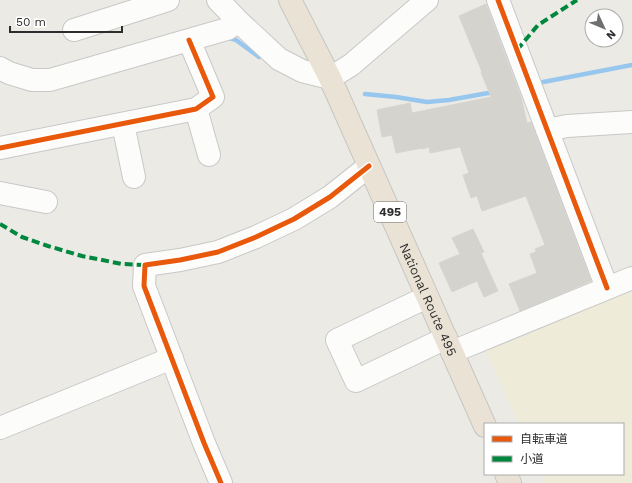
<svg xmlns="http://www.w3.org/2000/svg" width="632" height="483" viewBox="0 0 632 483" font-family="'Work Sans','Noto Sans JP',sans-serif">
	<rect width="100%" height="100%" fill="#eceae4"/>
	<path fill="#eeebd9" d="M 632,284 L 632,483 L 546,483 L 542,474 L 623,474 L 623,424 L 519,424 L 482,343 Z"/>
	<g fill="none" stroke-linecap="round" stroke-linejoin="round">
		<path stroke="#97c7ee" stroke-width="4.5" d="M 226,37 L 236,40 L 259,57
			M 538,83 L 632,65
			M 365,94 L 396,97 L 427,102 L 449,100 L 494,92"/>
	</g>
	<path fill="#d5d3ce" stroke="#d7d5d0" d="M 486,4 L 521,97 L 527,123 L 531,122 L 591,281 L 520,311 L 509,284 L 537,273 L 530,254 L 536,252 L 535,249 L 545,245 L 526,196 L 482,211 L 477,196 L 471,198 L 463,175 L 469,173 L 460,147 L 430,153 L 429,147 L 422,149 L 422,148 L 396,153 L 392,135 L 382,137 L 377,110 L 410,103 L 412,113 L 491,97 L 481,72 L 482,72 L 459,16 Z
		M 473,229 L 484,252 L 481,253 L 498,291 L 484,297 L 477,281 L 452,292 L 439,263 L 460,254 L 452,238 Z"/>
	<g fill="none" stroke-linecap="round" stroke-linejoin="round">
		<g stroke="#c9c8c8" stroke-width="24">
			<path id="minor" d="M 218,0 L 238,21 L 279,59 L 302,71 L 330,78 L 351,65 L 427,0
				M 498,0 L 607,288
				M 74,30 L 168,0
				M 0,68 L 9,73 L 32,80 L 50,80 L 227,29 L 238,21
				M 196,109 L 209,155
				M 123,124 L 134,177
				M 547,130 L 567,126 L 632,122
				M 0,148 L 196,109 L 213,97 L 189,40
				M 0,193 L 46,202
				M 427,297 L 337,340 L 356,381 L 446,338
				M 452,352 L 632,278
				M 0,428 L 172,358
				M 221,483 L 204,443 L 144,286 L 145,265 L 180,260 L 218,252 L 256,237 L 294,219 L 330,197 L 369,166"/>
		</g>
		<g stroke="#c6c6c3" stroke-width="24">
			<g id="highway">
				<path id="s1" d="M 290,0 L 330,78 L 485,426"/>
				<path d="M 506,474 L 510,483"/>
			</g>
		</g>
		<use href="#minor" stroke="#fcfcfb" stroke-width="22"/>
		<use href="#highway" stroke="#eae2d5" stroke-width="22"/>
		<path stroke="#00873e" stroke-width="4" stroke-dasharray="8 4" stroke-linecap="butt" d="M 517,50 L 538,25 L 577,0
			M 0,224 L 22,237 L 48,246 L 82,256 L 122,264 L 145,265"/>
		<g stroke="#fff" stroke-width="8">
			<path id="cycleway" d="M 498,0 L 607,288
				M 0,148 L 196,109 L 213,97 L 189,40
				M 221,483 L 204,443 L 144,286 L 145,265 L 180,260 L 218,252 L 256,237 L 294,219 L 330,197 L 369,166"/>
		</g>
		<use href="#cycleway" stroke="#e8590c" stroke-width="5"/>
	</g>
	<g text-anchor="middle" dominant-baseline="central" stroke-width="3" stroke-linejoin="round" paint-order="stroke">
		<rect fill="#fff" stroke="#6c6c6c" stroke-width="1" x="374" y="202" width="32" height="20" rx="3"/>
		<g font-size="12" font-weight="bold" fill="#2d2d2d">
			<text x="390" y="212">495</text>
		</g>
		<g font-size="13" fill="#2d2d2d" stroke="#fff">
			<text stroke="none"><textPath href="#s1" startOffset="330">National Route 495</textPath></text>
		</g>
	</g>
	<rect x="484" y="423" width="140" height="52" fill="#ffffff" stroke="#ababab"/>
	<rect x="492" y="436" width="20" height="6" fill="#e8590c" stroke="#ababab"/>
	<text x="520" y="443" font-size="12" fill="#2d2d2d">自転車道</text>
	<rect x="492" y="456" width="20" height="6" fill="#00873e" stroke="#ababab"/>
	<text x="520" y="463" font-size="12" fill="#2d2d2d">小道</text>
	<g transform="translate(604 28) rotate(134)"><circle r="19" fill="#ffffff" stroke="#ababab"/>
	<path d="M0-3L7 15L0 10L-7 15Z" fill="#706f6d"/>
	<text y="-6" font-size="11" font-weight="bold" text-anchor="middle" fill="#2d2d2d">N</text>
	</g>
	<path d="M10 26v6h112v-6" fill="none" stroke="#2d2d2d" stroke-width="2"/>
	<text x="16" y="26" font-size="12" fill="#2d2d2d" stroke="#ffffff" stroke-width="3" paint-order="stroke">50 m</text>
</svg>
